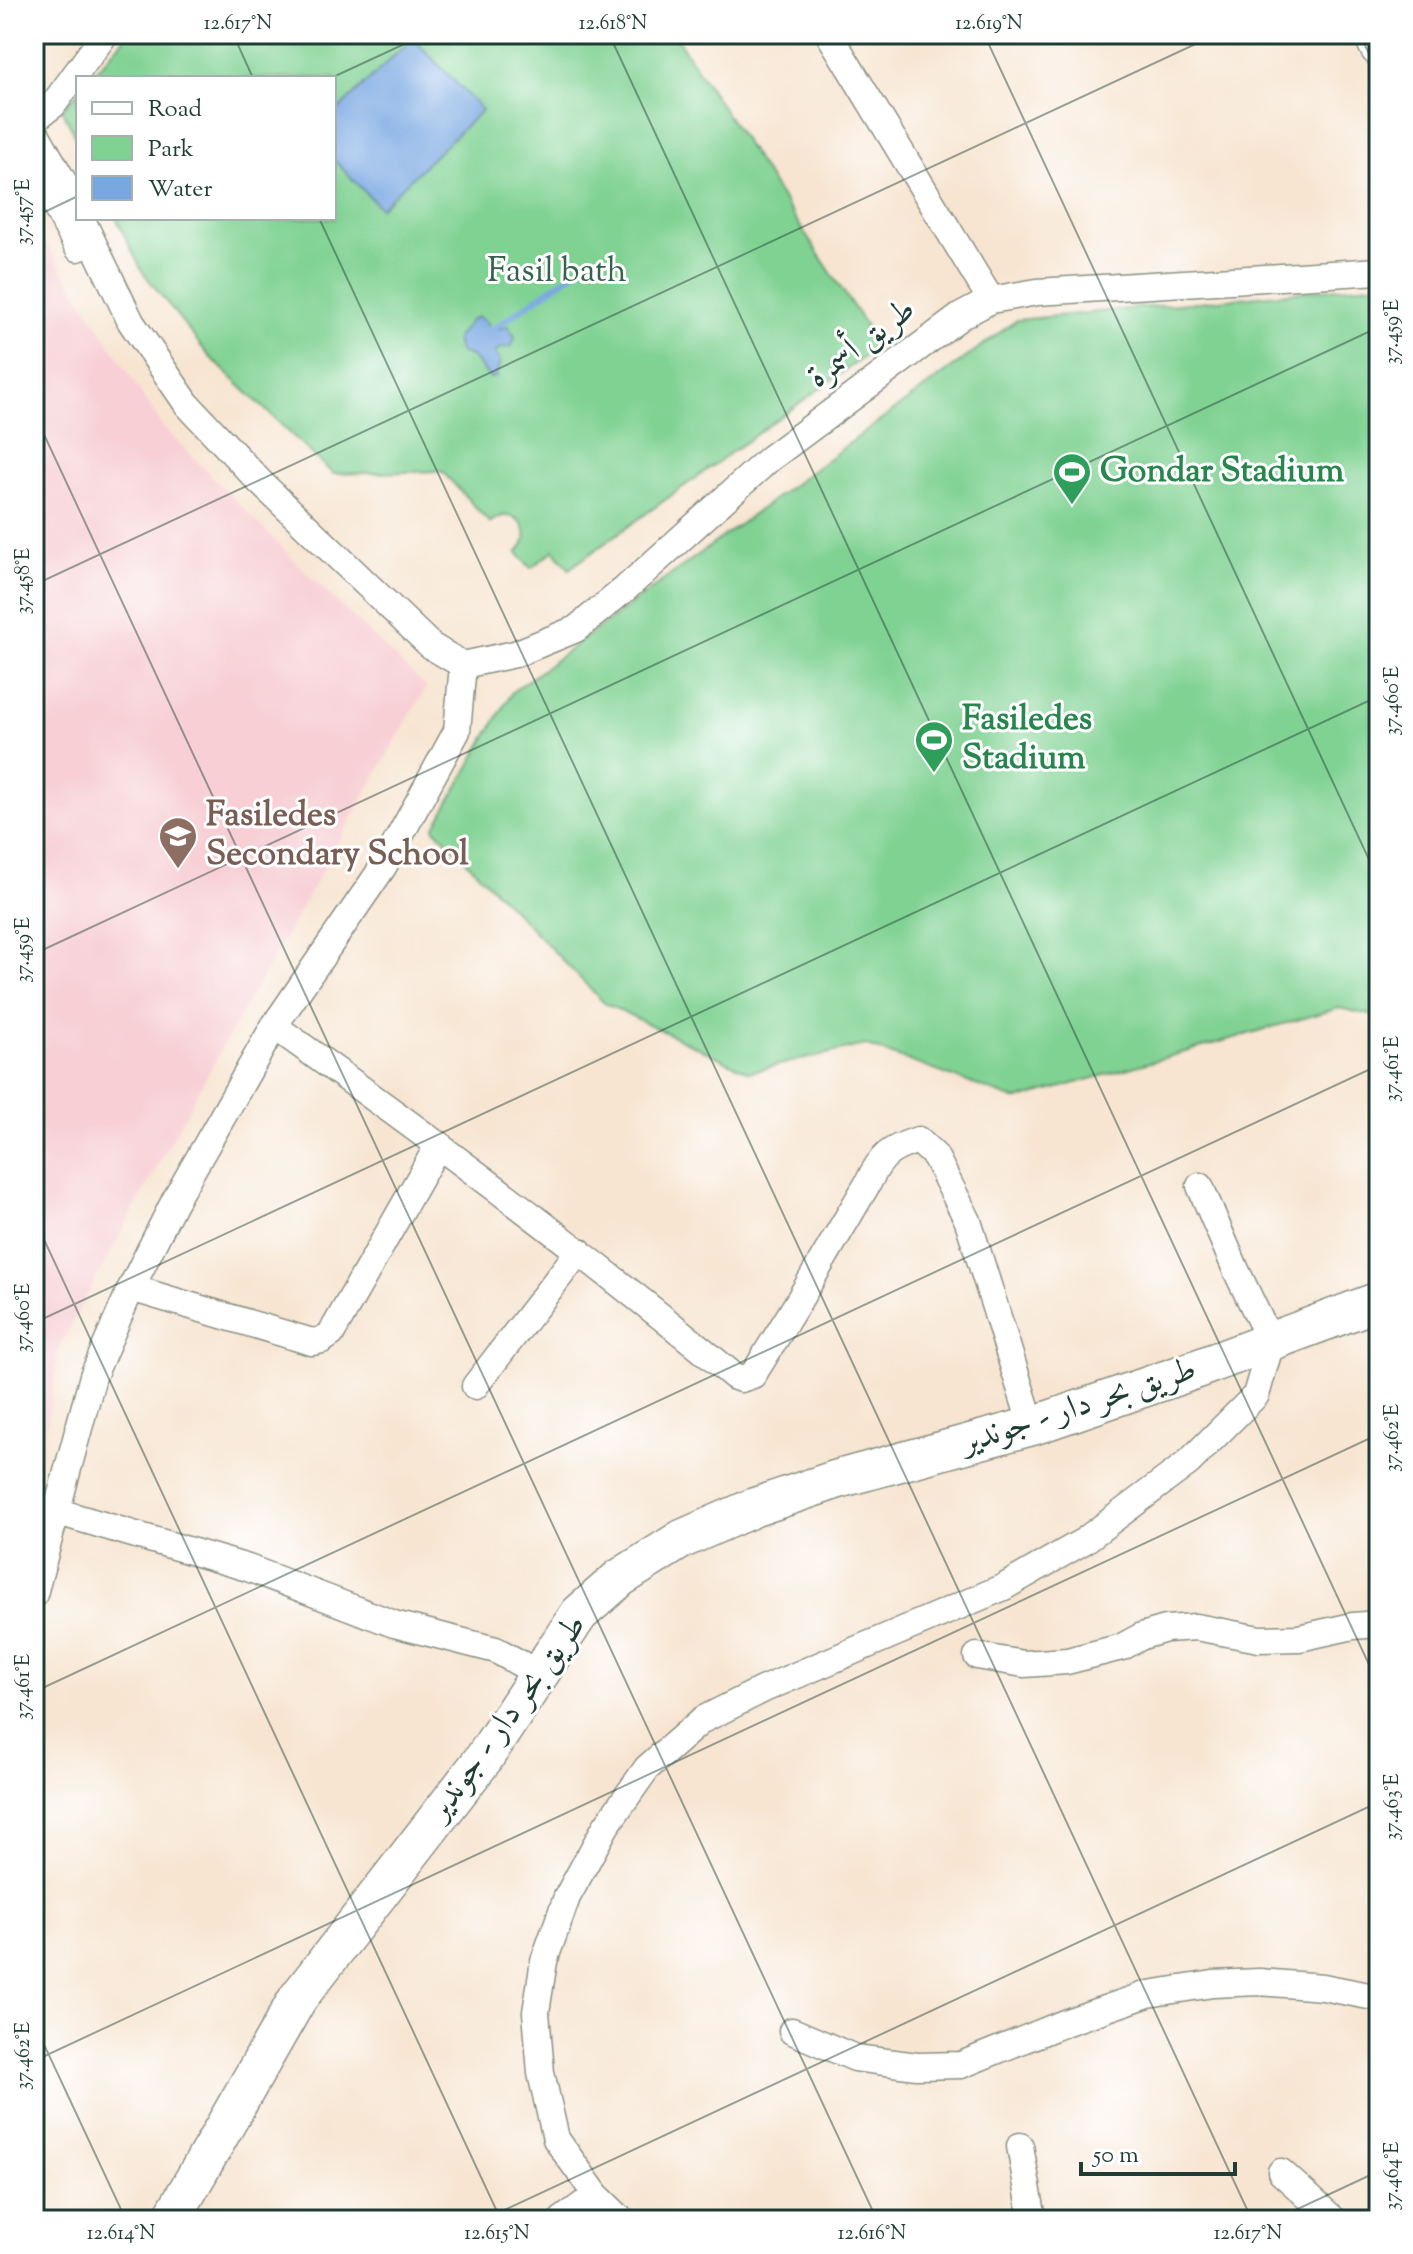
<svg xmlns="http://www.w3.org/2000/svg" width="1413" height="2254" viewBox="0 0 1413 2254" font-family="'Sorts Mill Goudy',Amiri,serif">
	<rect width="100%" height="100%" fill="#fff"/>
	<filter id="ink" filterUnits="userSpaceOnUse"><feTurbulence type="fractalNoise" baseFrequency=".0125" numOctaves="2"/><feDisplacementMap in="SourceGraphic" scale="16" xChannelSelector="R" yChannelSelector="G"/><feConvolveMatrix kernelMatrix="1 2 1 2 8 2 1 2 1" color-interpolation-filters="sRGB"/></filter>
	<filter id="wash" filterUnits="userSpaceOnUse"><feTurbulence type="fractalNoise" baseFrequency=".006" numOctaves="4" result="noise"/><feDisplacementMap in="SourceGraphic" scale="32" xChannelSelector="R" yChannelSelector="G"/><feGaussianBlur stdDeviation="1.8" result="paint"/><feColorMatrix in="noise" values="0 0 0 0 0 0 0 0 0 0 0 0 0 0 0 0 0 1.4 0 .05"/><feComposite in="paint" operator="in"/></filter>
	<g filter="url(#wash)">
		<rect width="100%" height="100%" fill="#f7e5d1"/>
		<path fill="#f7cfd4" d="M 34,225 L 163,427 L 320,586 L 426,687 L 219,1053 L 60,1345 L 34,1503 Z"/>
		<path fill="#80d293" stroke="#508864" stroke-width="2" d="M 128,34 L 674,34 L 879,346 L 569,569 L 554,550 L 531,568 L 517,553 C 527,543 528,534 521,522 C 511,514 500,514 490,523 L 442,471 L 333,474 L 209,356 L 142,271 L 116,218 L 334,218 L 334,78 L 90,78 Z
			M 78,92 L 78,141 L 62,110 Z
			M 1379,284 L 1379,1017 L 1339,1008 L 1017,1100 L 865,1045 L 749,1072 L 604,1003 L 434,828 L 512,692 L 1017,320 Z"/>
		<path fill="#78a7e2" stroke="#4c728b" stroke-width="2" d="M 413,38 L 482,110 L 380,208 L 334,160 L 334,114 Z
			M 478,317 L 487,323 L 491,331 L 508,326 L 515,337 L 512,346 L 499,349 L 495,353 L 500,361 L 496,377 L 490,378 L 471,356 L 459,352 L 456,339 L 471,320 Z"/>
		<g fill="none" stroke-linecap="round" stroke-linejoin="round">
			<path stroke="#78a7e2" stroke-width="6" d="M 490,331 L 581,268"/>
		</g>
	</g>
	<g filter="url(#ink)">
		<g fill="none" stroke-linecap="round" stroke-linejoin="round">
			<g stroke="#8b9182" stroke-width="29">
				<path id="minor" d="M 829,34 L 991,300
					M 34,119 L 53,105 L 105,34
					M 34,130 L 64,183 L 78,212
					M 34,166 L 78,248
					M 81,218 L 131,322 L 187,404 L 260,482 L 431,646 L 463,665
					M 463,665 L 515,654 L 576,629 L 625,589 L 769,459 L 961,316 L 991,300 L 1037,292 L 1379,271
					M 274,1026 C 431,1138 586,1253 735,1377 L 741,1379 L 753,1375 L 798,1302 L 868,1183 C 881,1155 890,1149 918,1140 L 935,1156 L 968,1221 L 1032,1426
					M 131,1288 L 312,1342 L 322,1340 L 331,1334 L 439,1144
					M 475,1386 L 579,1251
					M 55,1511 L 248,1568 L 394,1624 L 496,1650 L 539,1674
					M 34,1594 L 93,1376 L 131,1288 L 174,1202 L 274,1026 L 383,867 L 457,731 L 463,665
					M 977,1656 L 1024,1664 L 1067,1661 L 1122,1647 L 1142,1636 L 1166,1629 L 1196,1627 L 1259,1639 L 1299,1638 L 1353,1626 L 1379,1624
					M 792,2031 L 855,2058 L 917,2066 L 961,2065 L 1067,2022 L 1148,1994 L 1213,1984 L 1259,1982 L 1323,1987 L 1379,1998
					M 1020,2146 L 1033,2220
					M 1281,2172 L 1334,2220
					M 562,2220 L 596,2195
					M 622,2220 L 596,2195 L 556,2139 L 541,2073 L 536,2012 L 544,1961 L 567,1897 L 606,1826 L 647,1768 L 702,1720 L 764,1689 L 1004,1587 L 1084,1541 L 1188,1463 L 1256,1395 L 1271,1343 L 1236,1270 L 1200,1186"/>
			</g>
			<g stroke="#8b9182" stroke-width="41">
				<path id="highway" d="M 1373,34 L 1379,47
					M 171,2220 L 298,1998 L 484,1758 L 579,1614 L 620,1578 L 682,1539 L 755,1507 L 838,1479 L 1032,1426 L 1186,1373 L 1379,1301"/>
			</g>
			<use href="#minor" stroke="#fff" stroke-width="26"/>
			<use href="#highway" stroke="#fff" stroke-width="38"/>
		</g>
	</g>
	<path fill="none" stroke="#1f3d34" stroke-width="2" stroke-opacity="0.45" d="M 233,34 L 253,78M 609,34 L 1379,1686M 984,34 L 1379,881M 1360,34 L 1379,76M 331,78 L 426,34M 34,217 L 78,196M 319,218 L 1252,2220M 34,413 L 877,2220M 34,585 L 1217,34M 34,954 L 1379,327M 34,1218 L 501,2220M 34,1323 L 1379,696M 34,1692 L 1379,1065M 34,2023 L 126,2220M 34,2061 L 1379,1434M 483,2220 L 1379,1802M 1274,2220 L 1379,2171"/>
	<defs>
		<g id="stadium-pin" transform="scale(2)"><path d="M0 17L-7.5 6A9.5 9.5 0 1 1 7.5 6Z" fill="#2e9e5b" stroke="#fff"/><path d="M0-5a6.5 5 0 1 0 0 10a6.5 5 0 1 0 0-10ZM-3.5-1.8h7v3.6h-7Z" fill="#fff"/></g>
		<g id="school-pin" transform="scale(2)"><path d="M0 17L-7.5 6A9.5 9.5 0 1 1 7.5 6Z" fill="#8d6e63" stroke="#fff"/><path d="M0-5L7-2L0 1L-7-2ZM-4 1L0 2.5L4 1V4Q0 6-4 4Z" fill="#fff"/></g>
	</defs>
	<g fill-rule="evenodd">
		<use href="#stadium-pin" x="1072" y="472"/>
		<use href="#stadium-pin" x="934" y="740"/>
		<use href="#school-pin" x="178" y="836"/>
	</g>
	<g text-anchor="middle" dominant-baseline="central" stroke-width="6" stroke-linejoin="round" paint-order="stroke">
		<g font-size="34" fill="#37624c" stroke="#fff">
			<text x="557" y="272">Fasil bath</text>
		</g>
		<g font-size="34" fill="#1f3d34" stroke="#fff">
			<text transform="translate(862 344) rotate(-37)">طريق أسمرة</text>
			<text transform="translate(1079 1407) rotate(-18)">طريق بحر دار - جوندير</text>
			<text transform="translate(508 1718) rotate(-54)">طريق بحر دار - جوندير</text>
		</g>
		<g font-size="34" font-weight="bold" fill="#27864d" stroke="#fff" text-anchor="start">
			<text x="1100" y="472">Gondar Stadium</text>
			<text x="962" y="720">Fasiledes<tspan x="962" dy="39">Stadium</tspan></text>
		</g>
		<g font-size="34" font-weight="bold" fill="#785e54" stroke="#fff" text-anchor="start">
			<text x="206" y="816">Fasiledes<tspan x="206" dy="39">Secondary School</tspan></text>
		</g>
	</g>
	<rect width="1413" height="2254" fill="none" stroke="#fff" stroke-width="88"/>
	<rect x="76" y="76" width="260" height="144" fill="#ffffff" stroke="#a5b1ae" stroke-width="2"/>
	<rect x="92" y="102" width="40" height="12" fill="#ffffff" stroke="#a5b1ae" stroke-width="2"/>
	<text x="148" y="116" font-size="24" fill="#1f3d34">Road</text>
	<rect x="92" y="136" width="40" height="24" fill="#80d293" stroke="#a5b1ae" stroke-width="2"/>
	<text x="148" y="156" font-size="24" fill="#1f3d34">Park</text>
	<rect x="92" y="176" width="40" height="24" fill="#78a7e2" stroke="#a5b1ae" stroke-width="2"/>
	<text x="148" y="196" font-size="24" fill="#1f3d34">Water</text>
	<path d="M1081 2162v12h154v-12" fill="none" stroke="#1f3d34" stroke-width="4"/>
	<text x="1093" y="2162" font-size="24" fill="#1f3d34" stroke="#ffffff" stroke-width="6" paint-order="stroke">50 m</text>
	<rect x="44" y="44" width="1325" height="2166" fill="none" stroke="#1f3d34" stroke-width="3"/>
	<g font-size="20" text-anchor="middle" fill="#1f3d34">
		<text x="238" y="29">12.617°N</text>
		<text x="613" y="29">12.618°N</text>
		<text x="989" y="29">12.619°N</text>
		<text transform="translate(22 212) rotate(-90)" y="7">37.457°E</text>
		<text transform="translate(1391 332) rotate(-90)" y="7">37.459°E</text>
		<text transform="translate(22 581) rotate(-90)" y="7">37.458°E</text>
		<text transform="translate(1391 701) rotate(-90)" y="7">37.460°E</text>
		<text transform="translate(22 950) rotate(-90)" y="7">37.459°E</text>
		<text transform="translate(1391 1069) rotate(-90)" y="7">37.461°E</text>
		<text transform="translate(22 1318) rotate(-90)" y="7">37.460°E</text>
		<text transform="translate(1391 1438) rotate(-90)" y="7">37.462°E</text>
		<text transform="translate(22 1687) rotate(-90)" y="7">37.461°E</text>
		<text transform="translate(1391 1807) rotate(-90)" y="7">37.463°E</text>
		<text transform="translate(22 2056) rotate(-90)" y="7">37.462°E</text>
		<text transform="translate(1391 2176) rotate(-90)" y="7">37.464°E</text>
		<text x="121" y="2239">12.614°N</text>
		<text x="497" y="2239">12.615°N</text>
		<text x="872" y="2239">12.616°N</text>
		<text x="1248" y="2239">12.617°N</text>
	</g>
</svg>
